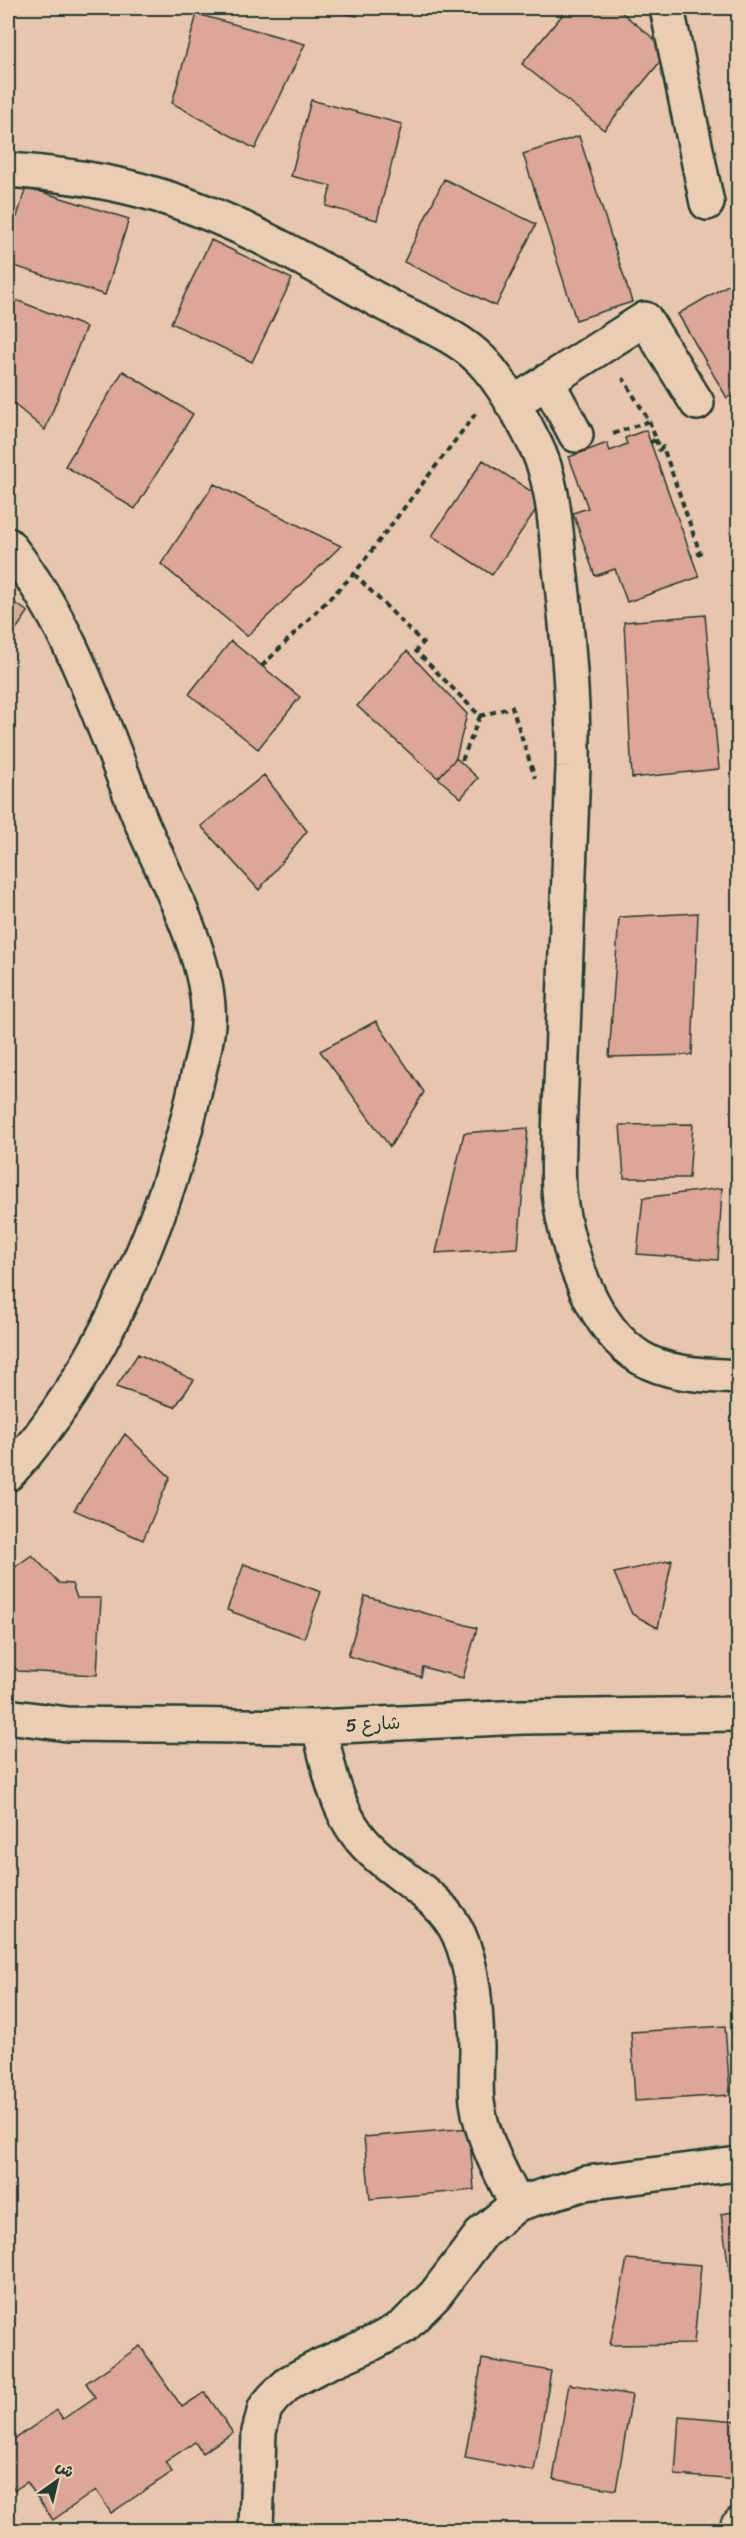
<svg xmlns="http://www.w3.org/2000/svg" width="746" height="2538" viewBox="0 0 746 2538" font-family="Sriracha,'Playpen Sans Arabic',sans-serif">
	<rect width="100%" height="100%" fill="#e8c6ad"/>
	<filter id="ink" filterUnits="userSpaceOnUse"><feTurbulence type="fractalNoise" baseFrequency=".0167" numOctaves="2"/><feDisplacementMap in="SourceGraphic" scale="12" xChannelSelector="R" yChannelSelector="G"/><feConvolveMatrix kernelMatrix="1 2 1 2 8 2 1 2 1" color-interpolation-filters="sRGB"/></filter>
	<g filter="url(#ink)">
		<path fill="#dea599" stroke="#1f3d34" stroke-width="1.5" d="M 320,8 L 358,8 L 357,16 Z
			M 568,8 L 616,8 L 669,51 L 604,130 L 522,64 Z
			M 197,14 L 305,44 L 255,149 L 172,103 Z
			M 311,100 L 402,124 L 377,220 L 326,206 L 331,186 L 291,176 Z
			M 579,136 L 632,302 L 576,320 L 523,154 Z
			M 444,179 L 536,224 L 496,306 L 404,262 Z
			M 26,187 L 129,219 L 105,295 L 8,264 L 8,214 L 17,217 Z
			M 211,240 L 292,279 L 252,362 L 171,323 Z
			M 738,279 L 738,391 L 727,398 L 678,314 Z
			M 8,297 L 86,327 L 45,430 L 8,399 Z
			M 123,371 L 193,414 L 135,509 L 65,466 Z
			M 646,430 L 699,577 L 627,602 L 615,569 L 595,576 L 573,513 L 588,508 L 569,457 L 607,443 L 610,451 L 627,444 L 625,438 Z
			M 483,460 L 543,499 L 492,575 L 432,536 Z
			M 214,484 L 341,546 L 247,636 L 161,564 Z
			M 8,598 L 28,612 L 8,641 Z
			M 705,615 L 719,769 L 632,778 L 624,622 Z
			M 231,641 L 300,697 L 258,749 L 189,694 Z
			M 407,651 L 467,714 L 456,758 L 438,778 L 357,706 Z
			M 456,758 L 478,778 L 461,798 L 438,778 Z
			M 264,775 L 307,831 L 259,890 L 201,826 Z
			M 698,913 L 692,1055 L 609,1057 L 619,917 Z
			M 376,1021 L 424,1092 L 390,1147 L 320,1051 Z
			M 693,1124 L 689,1178 L 624,1178 L 620,1125 Z
			M 528,1128 L 518,1248 L 436,1253 L 464,1133 Z
			M 722,1188 L 718,1260 L 637,1254 L 643,1198 Z
			M 138,1354 L 194,1380 L 175,1407 L 116,1387 Z
			M 125,1434 L 170,1477 L 143,1540 L 74,1510 Z
			M 32,1555 L 59,1583 L 72,1584 L 77,1598 L 101,1598 L 97,1675 L 18,1671 L 8,1660 L 8,1572 Z
			M 672,1560 L 658,1628 L 632,1614 L 614,1573 Z
			M 244,1564 L 321,1592 L 304,1638 L 227,1610 Z
			M 365,1596 L 477,1628 L 463,1678 L 423,1667 L 421,1677 L 348,1656 Z
			M 725,2026 L 730,2095 L 635,2101 L 631,2032 Z
			M 469,2128 L 474,2190 L 370,2199 L 364,2137 Z
			M 738,2211 L 738,2296 L 733,2297 L 721,2214 Z
			M 627,2259 L 701,2265 L 694,2344 L 610,2345 Z
			M 140,2346 L 182,2407 L 205,2392 L 233,2433 L 202,2453 L 195,2442 L 165,2462 L 172,2472 L 111,2513 L 96,2490 L 53,2520 L 27,2482 L 15,2490 L 8,2480 L 8,2444 L 57,2410 L 63,2419 L 95,2397 L 86,2383 Z
			M 482,2359 L 551,2371 L 534,2471 L 465,2458 Z
			M 569,2384 L 632,2395 L 616,2490 L 553,2479 Z
			M 679,2416 L 738,2421 L 738,2480 L 675,2475 Z"/>
		<g fill="none" stroke-linecap="round" stroke-linejoin="round">
			<g stroke="#1f3d34" stroke-width="28">
				<path id="service" d="M 732,2530 L 733,2524 L 738,2519"/>
			</g>
			<g stroke="#1f3d34" stroke-width="38">
				<path id="minor" d="M 667,8 L 707,203
					M 8,170 C 58,174 108,180 157,195 C 237,219 310,263 383,303 C 416,321 454,333 481,360 C 500,379 523,419 535,444 C 554,481 555,527 560,568 C 568,635 574,700 573,767 L 559,1137 C 559,1157 557,1180 560,1200 C 568,1253 593,1329 641,1358 C 669,1375 707,1375 738,1377
					M 547,381 L 576,435
					M 512,404 L 645,319 L 697,403
					M 8,545 C 75,629 101,724 141,821 C 165,877 213,964 208,1024 C 207,1043 201,1062 197,1080 C 169,1213 101,1373 8,1474
					M 8,1716 L 67,1724 L 319,1727 L 523,1717 L 738,1714
					M 319,1727 C 328,1763 334,1803 357,1834 C 385,1873 439,1890 459,1935 C 474,1968 476,2011 477,2047 C 477,2066 475,2084 477,2102 C 482,2138 500,2172 517,2204
					M 256,2530 L 259,2432 L 265,2408 L 274,2397 L 290,2382 L 320,2366 L 373,2343 L 403,2327 L 435,2295 L 483,2232 L 517,2204 L 586,2183 L 738,2164"/>
			</g>
			<path stroke="#1f3d34" stroke-width="4" stroke-dasharray="6 4.5" stroke-linecap="butt" d="M 649,421 L 656,439 L 650,443
				M 613,434 L 649,421 L 623,378
				M 656,439 L 659,450 L 663,447 L 700,553 L 691,556
				M 354,574 L 423,643 L 416,651 L 480,716 L 461,763
				M 262,666 L 354,574 L 476,413
				M 480,716 L 512,707 L 535,778"/>
			<use href="#service" stroke="#ebceb2" stroke-width="24"/>
			<use href="#minor" stroke="#ebceb2" stroke-width="33"/>
		</g>
	</g>
	<g text-anchor="middle" dominant-baseline="central" stroke-width="4.5" stroke-linejoin="round" paint-order="stroke">
		<g font-size="18" fill="#1f3d34" stroke="#ebceb2">
			<text transform="translate(373 1724) rotate(-3)">شارع 5</text>
		</g>
	</g>
	<rect width="746" height="2538" fill="none" stroke="#ebceb2" stroke-width="30"/>
	<rect x="15" y="15" width="716" height="2508" fill="none" stroke="#1f3d34" stroke-width="2" filter="url(#ink)"/>
	<g transform="translate(57 2481) rotate(34)" stroke="#ebceb2" stroke-width="4.5" paint-order="stroke">
	<path d="M0-4.5L10 22L0 15L-10 22Z" fill="#1f3d34"/>
	<text y="-9" font-size="16" font-weight="bold" text-anchor="middle" fill="#1f3d34">ش</text>
	</g>
</svg>
